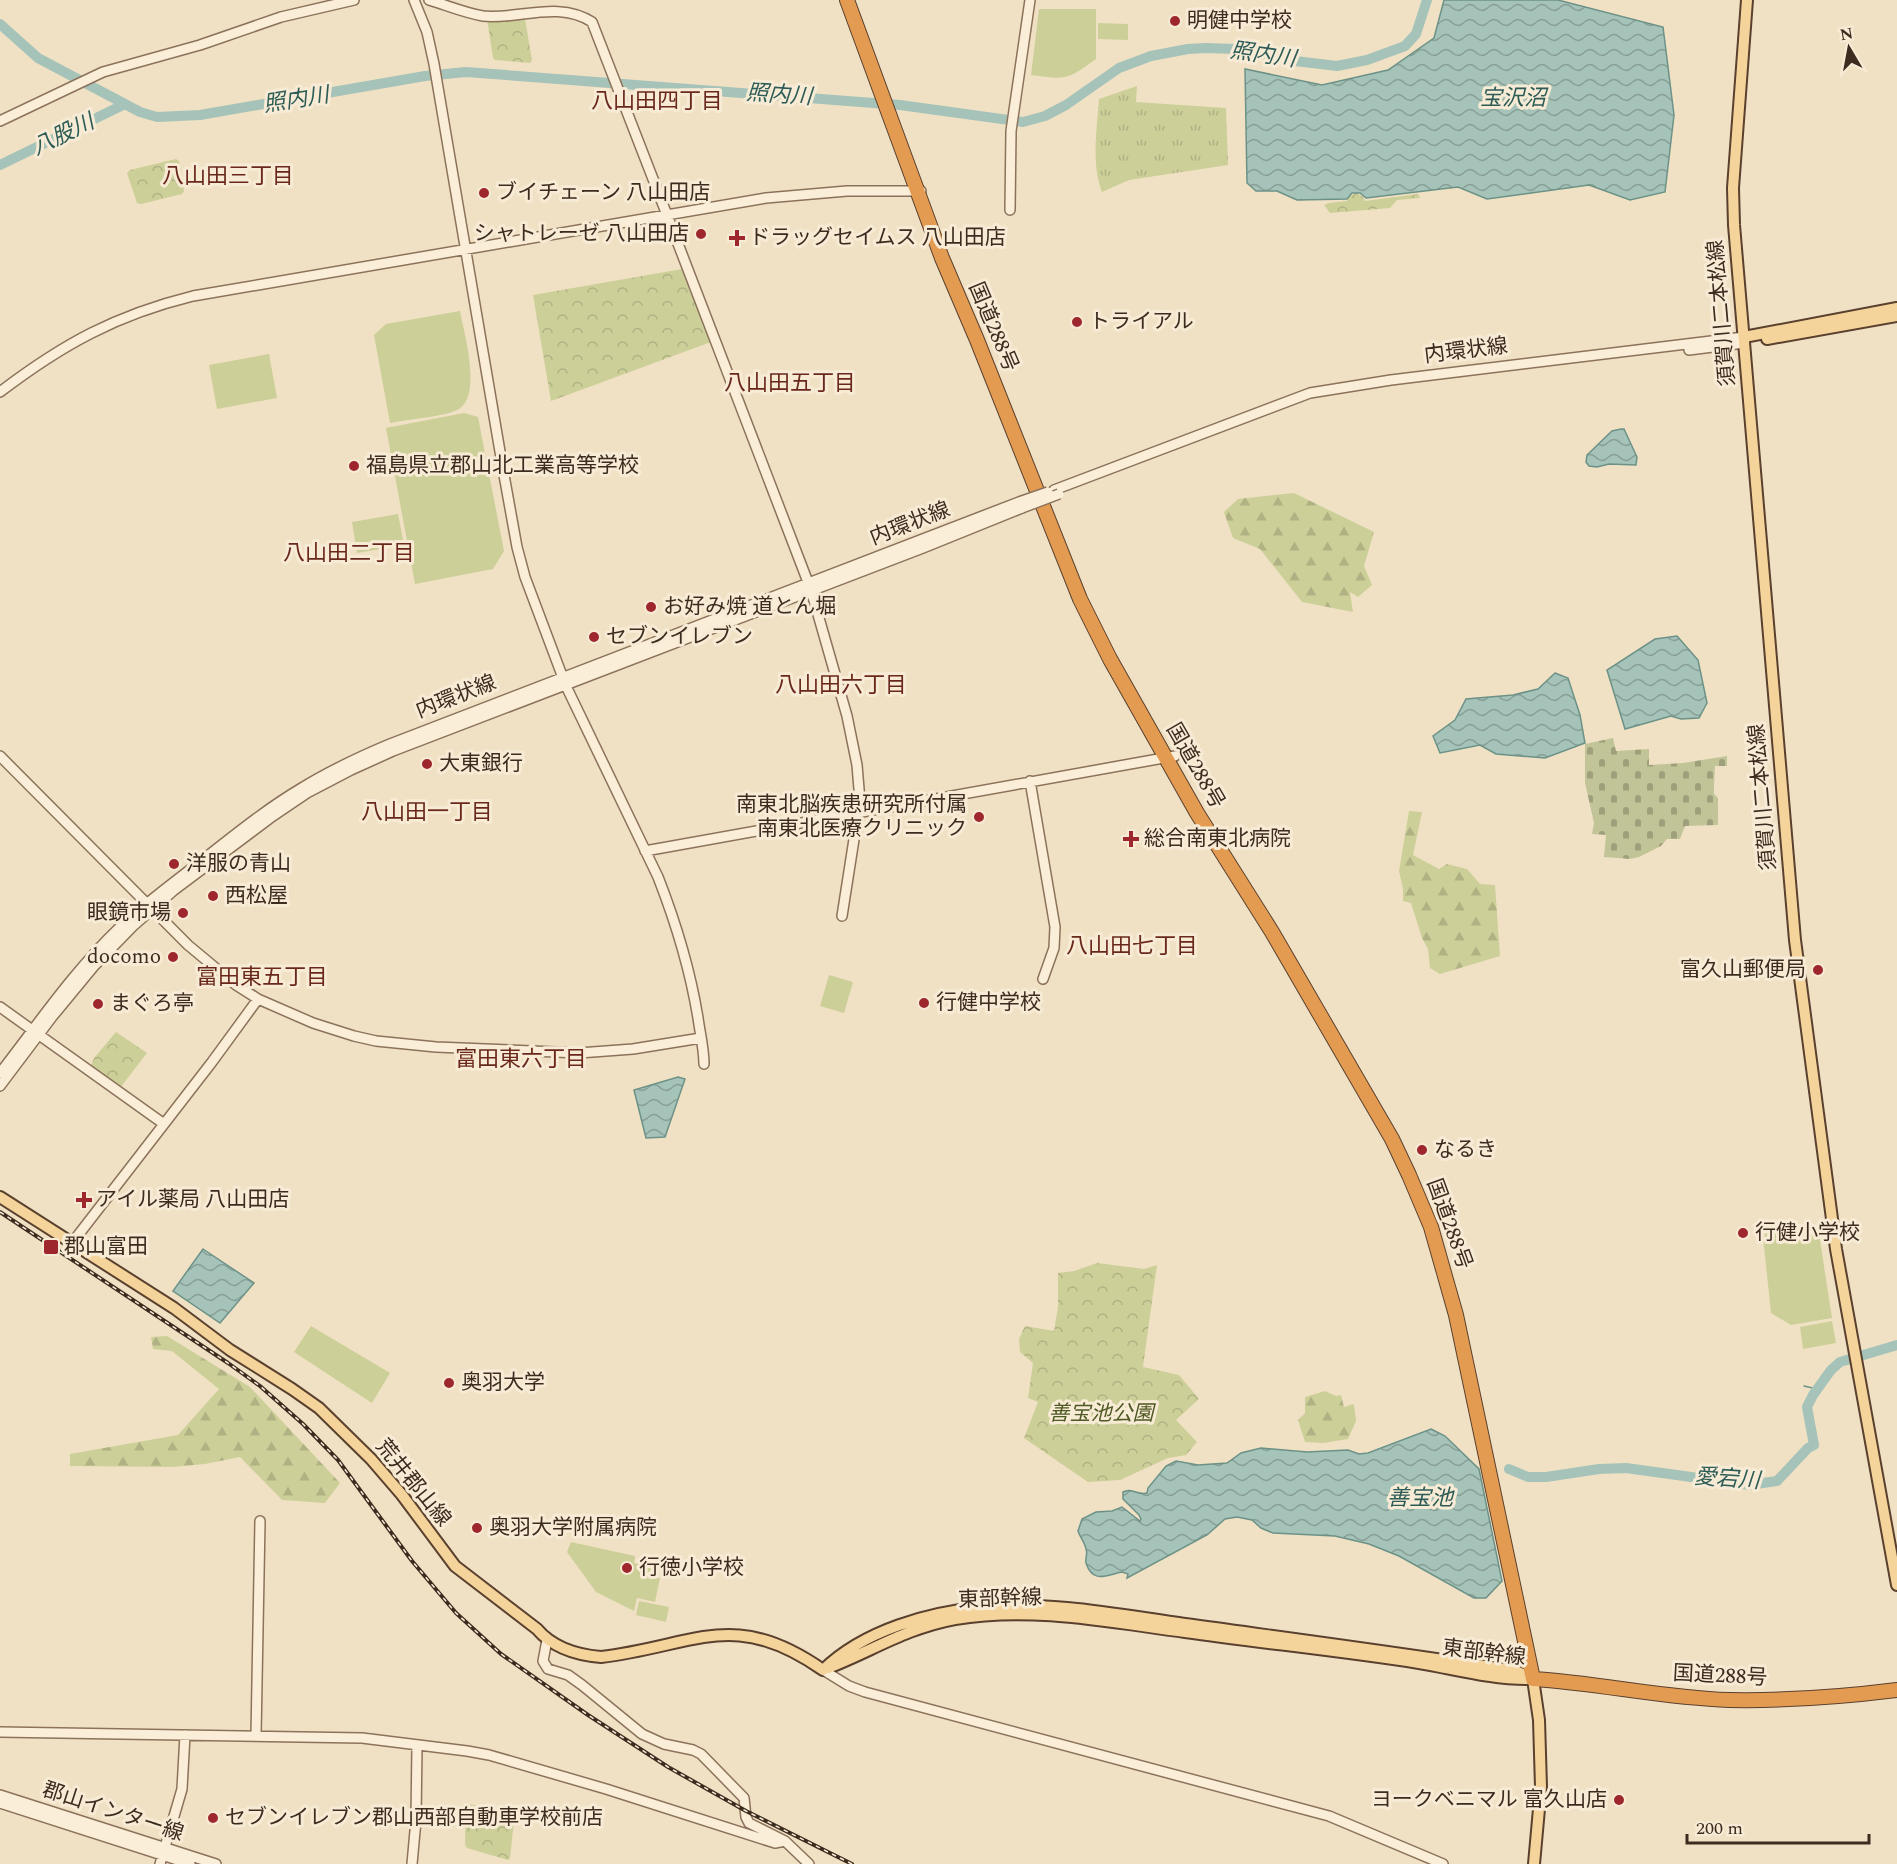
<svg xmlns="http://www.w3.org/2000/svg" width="1897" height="1864" viewBox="0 0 1897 1864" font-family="Spectral,'Noto Sans JP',serif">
	<defs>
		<pattern id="grass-tufts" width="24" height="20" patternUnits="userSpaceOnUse" patternTransform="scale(1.5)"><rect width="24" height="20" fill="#cccf98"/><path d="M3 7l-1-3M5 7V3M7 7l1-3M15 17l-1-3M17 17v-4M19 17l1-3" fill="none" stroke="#b0b283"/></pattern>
		<pattern id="forest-firs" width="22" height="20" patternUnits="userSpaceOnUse" patternTransform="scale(1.5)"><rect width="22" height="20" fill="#cccf98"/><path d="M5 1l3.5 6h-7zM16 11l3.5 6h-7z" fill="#b0b283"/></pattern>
		<pattern id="cemetery-stones" width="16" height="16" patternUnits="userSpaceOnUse" patternTransform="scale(1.5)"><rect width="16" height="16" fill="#c1c497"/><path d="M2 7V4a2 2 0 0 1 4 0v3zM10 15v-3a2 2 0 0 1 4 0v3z" fill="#9e9f7b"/></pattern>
		<pattern id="park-crowns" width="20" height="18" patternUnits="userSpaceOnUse" patternTransform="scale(1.5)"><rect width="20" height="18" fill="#cccf98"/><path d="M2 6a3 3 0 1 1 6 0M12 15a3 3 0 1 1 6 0" fill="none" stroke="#b0b283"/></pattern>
		<pattern id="water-waves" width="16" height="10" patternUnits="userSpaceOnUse" patternTransform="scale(1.5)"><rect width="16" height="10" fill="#a6c3b9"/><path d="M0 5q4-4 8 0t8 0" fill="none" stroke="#889f96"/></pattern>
	</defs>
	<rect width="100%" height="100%" fill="#f0e1c4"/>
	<path fill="url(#grass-tufts)" d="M 1137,86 L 1136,102 L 1226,108 L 1228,165 L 1129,180 L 1102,192 C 1091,163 1097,129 1099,99 Z"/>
	<path fill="url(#forest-firs)" d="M 1294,493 L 1374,532 L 1364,566 L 1372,585 L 1358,597 L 1350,592 L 1353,612 L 1302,602 L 1260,549 L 1233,538 L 1224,512 L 1238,499 Z
		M 1409,811 L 1422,812 L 1413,855 L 1439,869 L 1447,864 L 1467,869 L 1480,884 L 1495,885 L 1500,956 L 1440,974 L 1430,968 L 1428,949 L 1422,938 L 1411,903 L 1403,901 L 1403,889 L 1399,871 Z
		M 167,1336 L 250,1387 L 340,1483 L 325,1503 L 282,1500 L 240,1457 L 205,1464 L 172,1467 L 70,1466 L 70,1454 L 178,1435 L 219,1389 L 172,1351 L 153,1349 L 151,1337 Z
		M 1325,1391 L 1336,1396 L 1341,1395 L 1344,1407 L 1354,1404 L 1356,1421 L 1348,1439 L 1323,1443 L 1305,1442 L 1298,1420 L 1305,1413 L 1305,1397 Z"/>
	<path fill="url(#cemetery-stones)" d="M 1613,738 L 1616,751 L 1649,749 L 1649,765 L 1683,763 L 1727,756 L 1727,766 L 1715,766 L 1714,786 L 1714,794 L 1718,798 L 1718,825 L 1685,826 L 1680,839 L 1667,839 L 1661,846 L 1639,857 L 1630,859 L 1604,857 L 1606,835 L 1592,834 L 1594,823 L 1585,783 L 1585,744 Z"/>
	<path fill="url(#park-crowns)" d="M 523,16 L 525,19 L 532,60 L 530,63 L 495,60 L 493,58 L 487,19 Z
		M 176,159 L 179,161 L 184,191 L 182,194 L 141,204 L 137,203 L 127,173 L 130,170 Z
		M 1356,193 L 1363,197 L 1365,201 L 1418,194 L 1420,198 L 1397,200 L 1390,208 L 1330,213 L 1324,205 L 1329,203 L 1347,201 L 1349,197 Z
		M 682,269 L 711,342 L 551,401 L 533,295 Z
		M 116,1032 L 147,1053 L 120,1088 L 91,1066 L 94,1058 Z
		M 1097,1263 L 1144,1269 L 1157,1265 L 1143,1367 L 1179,1375 L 1199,1399 L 1176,1420 L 1197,1442 L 1186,1455 L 1168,1458 L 1120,1480 L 1088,1482 L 1024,1438 L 1038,1402 L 1028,1398 L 1033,1363 L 1020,1352 L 1019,1339 L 1025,1326 L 1054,1331 L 1058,1307 L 1058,1273 L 1074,1271 Z
		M 468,1804 L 485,1807 L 513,1819 L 514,1821 L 510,1858 L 508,1860 L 467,1848 L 465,1845 L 466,1806 Z"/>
	<path fill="#cccf98" d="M 1039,9 L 1096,9 L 1096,59 C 1067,80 1066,80 1031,75 Z
		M 1098,23 L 1128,24 L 1128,40 L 1098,39 Z
		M 460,311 C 464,333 482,394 459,409 C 449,416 404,420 390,423 L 374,335 L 386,324 Z
		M 269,354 L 277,398 L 217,409 L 209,365 Z
		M 464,413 L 478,417 L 504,551 L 493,569 L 415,584 L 386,428 Z
		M 398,514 L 404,545 L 357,553 L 352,522 Z
		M 829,975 L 853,982 L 844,1013 L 820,1006 Z
		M 1771,1227 L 1818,1227 L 1832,1318 L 1791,1325 L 1771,1313 L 1763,1237 Z
		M 1832,1321 L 1836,1343 L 1803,1349 L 1800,1327 Z
		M 311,1326 L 390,1373 L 372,1403 L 294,1352 Z
		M 571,1542 L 635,1556 L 634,1563 L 651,1567 L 649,1576 L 660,1578 L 655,1602 L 637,1598 L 634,1611 L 596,1592 L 567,1552 Z
		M 639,1601 L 669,1607 L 666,1622 L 636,1615 Z"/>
	<path fill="url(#water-waves)" stroke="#6c9287" stroke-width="1.5" d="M 1444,0 L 1558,0 L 1663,27 L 1674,115 L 1665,192 L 1630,200 L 1589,185 L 1487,199 L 1458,187 L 1366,198 L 1360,193 L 1352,193 L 1347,199 L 1297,200 L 1277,191 L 1256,191 L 1247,183 L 1245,69 L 1322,85 L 1388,70 L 1434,38 Z
		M 1621,429 L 1624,429 L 1637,457 L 1636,465 L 1609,464 L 1597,467 L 1589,466 L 1586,462 L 1587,455 L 1612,431 Z
		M 1677,636 L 1698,660 L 1707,703 L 1699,718 L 1681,719 L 1671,716 L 1625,729 L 1607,670 L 1655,639 Z
		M 1555,673 L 1568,678 L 1580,715 L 1585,743 L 1545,758 L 1496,754 L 1480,745 L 1440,753 L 1433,736 L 1455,720 L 1466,699 L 1513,695 L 1538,689 Z
		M 678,1077 L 685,1079 L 665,1137 L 646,1138 L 634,1090 Z
		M 203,1249 L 254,1283 L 220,1323 L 173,1291 Z
		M 1431,1429 L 1445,1436 L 1479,1469 L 1502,1581 L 1486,1598 L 1474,1598 L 1399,1556 L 1369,1544 L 1335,1536 L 1273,1533 L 1261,1528 L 1252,1520 L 1237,1517 L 1225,1519 L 1207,1535 L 1127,1578 L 1128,1574 L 1122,1572 C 1106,1575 1093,1584 1086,1563 C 1085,1558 1088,1554 1086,1549 C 1085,1543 1080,1537 1078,1531 L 1082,1519 L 1096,1512 L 1112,1511 L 1122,1507 L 1140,1521 L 1141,1519 L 1139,1515 L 1123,1499 L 1123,1492 C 1132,1487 1138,1496 1147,1493 L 1148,1488 L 1166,1466 L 1176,1461 L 1198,1465 L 1227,1463 L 1241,1453 L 1261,1448 L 1307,1452 L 1348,1450 L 1359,1454 L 1368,1453 Z"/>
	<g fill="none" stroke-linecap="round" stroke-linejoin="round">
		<path stroke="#6c9287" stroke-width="1.5" d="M 1804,1386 L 1817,1389"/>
		<path stroke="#a6c3b9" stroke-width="10" d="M 0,24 L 38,58 L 140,112 L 157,117 L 200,115 L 425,76 L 466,72 L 900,105 L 1023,122 L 1045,116 L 1066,105 L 1119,68 L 1151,56 L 1188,49 L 1206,48 L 1237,49 L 1295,61 L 1337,66 L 1367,60 L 1405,46 L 1416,34 L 1427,0
			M 0,165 L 125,104
			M 1509,1469 L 1528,1477 L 1546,1477 L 1599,1469 L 1626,1468 L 1749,1485 L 1777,1481 L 1808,1448 L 1814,1445 L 1807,1407 L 1813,1395 L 1831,1370 L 1840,1362 L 1897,1345"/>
		<g stroke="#8c725a" stroke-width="12">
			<path id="minor" d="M 414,0 L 427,32 L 434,64 L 504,475 L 517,547 L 525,577 L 566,686 L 658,877 C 676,923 690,969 698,1018 C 700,1033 704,1049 704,1064
				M 429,0 C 446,5 465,13 483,16 C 518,20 558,0 592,22 L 667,215 L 811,590 L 847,716 L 857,765 L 860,801 L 842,916
				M 0,121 L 103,72 L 200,45 L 281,17 L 354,0
				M 1010,210 L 1011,131 L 1030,0
				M 1689,350 L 1744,343
				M 0,392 C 63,344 116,315 193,296 L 766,198 L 847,191 L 921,191
				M 1054,490 L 1310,393 L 1391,380 L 1744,337
				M 0,756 L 188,945 L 236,985 L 258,999 L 313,1023 L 354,1036 L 376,1041 L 436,1047 L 579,1053 L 633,1049 L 701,1038
				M 1030,781 L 1055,927 L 1054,948 L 1043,979
				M 645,851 L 1175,756
				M 0,1007 L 164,1124
				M 0,1073 C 38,1024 74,971 119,928 C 144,904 173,883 200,862 C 233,836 265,810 300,789 C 329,771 359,757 390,744 L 1019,502
				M 0,1086 L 52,1017 L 95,965 L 133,926 L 173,891 L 273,816 L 307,793 L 351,770 L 393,751 L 923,548 L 1022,508
				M 72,1243 L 212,1062 L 258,999
				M 547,1640 L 543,1661 L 548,1669 L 568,1675 L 582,1685 L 642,1734 L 664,1744 L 693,1750 L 701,1754 L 744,1798 L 746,1817 L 749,1823 L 785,1841 L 809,1864
				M 823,1670 L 849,1686 L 865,1692 L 1329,1816 L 1443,1864
				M 0,1732 L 362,1738 L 467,1751 L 489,1755 L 606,1789 L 775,1843 L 785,1841
				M 256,1736 L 260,1521
				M 0,1795 L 216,1864
				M 0,1803 L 190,1864
				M 160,1864 L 182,1789 L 185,1735
				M 412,1864 L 416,1820 L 417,1745"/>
		</g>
		<g stroke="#5a402e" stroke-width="14">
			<path id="major" d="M 1747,0 L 1733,188 L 1734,225 L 1795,940 L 1836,1249 L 1897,1585
				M 1744,337 L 1897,308
				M 1767,339 L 1897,316
				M 0,1197 L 174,1308 L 230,1350 L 292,1389 L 319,1408 L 371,1459 L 402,1495 L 455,1566 L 537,1629 C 553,1648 577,1655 601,1657 C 695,1646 733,1607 823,1670
				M 828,1668 C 872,1651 906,1628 955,1619 C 1031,1606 1109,1622 1185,1632 C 1263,1643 1342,1651 1419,1663 C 1455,1669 1491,1679 1527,1679
				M 823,1670 C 864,1630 929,1612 985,1607 C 1054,1601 1125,1616 1193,1625 C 1301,1640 1408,1654 1516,1671 L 1533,1679
				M 1533,1679 L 1539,1720 L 1541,1787 L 1534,1864"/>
		</g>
		<g stroke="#5a402e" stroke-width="16">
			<path id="highway" d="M 847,0 L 942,258 L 977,340 L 1080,599 L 1110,659 L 1197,813 L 1272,932 L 1392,1139 L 1409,1175 L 1431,1227 L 1456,1315 L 1533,1679 C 1599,1683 1663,1698 1729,1700 C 1786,1701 1841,1697 1897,1690"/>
		</g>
		<use href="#minor" stroke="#faeed8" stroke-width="9"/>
		<use href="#major" stroke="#f5d49b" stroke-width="10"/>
		<use href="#highway" stroke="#e39b52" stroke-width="14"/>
		<g stroke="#3c2b1e" stroke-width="4">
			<path id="rail" d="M 0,1212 L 228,1363 L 260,1386 L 303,1424 L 338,1460 L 412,1561 L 456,1613 L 501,1654 L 588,1715 L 668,1767 L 746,1811 L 852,1864"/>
		</g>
		<use href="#rail" stroke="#f7ebd5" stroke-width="1.5" stroke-dasharray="4.5" stroke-linecap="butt"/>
		<g stroke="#8c725a" stroke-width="12" stroke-linecap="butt">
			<path id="minor-bridge" d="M 1019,502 L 1048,492
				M 1022,508 L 1059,494"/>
		</g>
		<use href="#minor-bridge" stroke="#faeed8" stroke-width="9"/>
	</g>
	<g fill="#9e272e" stroke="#f7ebd5" stroke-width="2">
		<circle cx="1175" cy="21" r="6"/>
		<circle cx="484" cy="193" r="6"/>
		<circle cx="701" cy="234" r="6"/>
		<path d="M734 229h6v6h6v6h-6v6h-6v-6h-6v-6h6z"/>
		<circle cx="1077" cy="322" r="6"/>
		<circle cx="354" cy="466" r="6"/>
		<circle cx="651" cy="607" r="6"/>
		<circle cx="594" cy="637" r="6"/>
		<circle cx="427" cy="764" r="6"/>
		<circle cx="979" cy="817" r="6"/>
		<path d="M1128 830h6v6h6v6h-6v6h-6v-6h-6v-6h6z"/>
		<circle cx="174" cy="864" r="6"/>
		<circle cx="213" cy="896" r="6"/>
		<circle cx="183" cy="913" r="6"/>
		<circle cx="173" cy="957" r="6"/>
		<circle cx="1818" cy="970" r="6"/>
		<circle cx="924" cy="1003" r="6"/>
		<circle cx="98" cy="1004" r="6"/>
		<circle cx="1422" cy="1150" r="6"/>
		<path d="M81 1191h6v6h6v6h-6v6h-6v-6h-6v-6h6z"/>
		<circle cx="1743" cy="1233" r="6"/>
		<rect x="43" y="1239" width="16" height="16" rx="3"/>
		<circle cx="449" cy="1383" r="6"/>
		<circle cx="477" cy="1528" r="6"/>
		<circle cx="627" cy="1568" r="6"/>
		<circle cx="1619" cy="1800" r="6"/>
		<circle cx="213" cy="1818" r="6"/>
	</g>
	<g text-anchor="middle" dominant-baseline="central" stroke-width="6" stroke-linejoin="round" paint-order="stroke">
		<g font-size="21" fill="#3c2b1e" stroke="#f7ebd5" text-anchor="start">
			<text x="1187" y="21">明健中学校</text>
			<text x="496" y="193">ブイチェーン 八山田店</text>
			<text x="689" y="234" text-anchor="end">シャトレーゼ 八山田店</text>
			<text x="749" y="238">ドラッグセイムス 八山田店</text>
			<text x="1089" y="322">トライアル</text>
			<text x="366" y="466">福島県立郡山北工業高等学校</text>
			<text x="663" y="607">お好み焼 道とん堀</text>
			<text x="606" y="637">セブンイレブン</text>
			<text x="439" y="764">大東銀行</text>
			<text x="967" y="805" text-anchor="end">南東北脳疾患研究所付属<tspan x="967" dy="24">南東北医療クリニック</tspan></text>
			<text x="1144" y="839">総合南東北病院</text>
			<text x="186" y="864">洋服の青山</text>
			<text x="225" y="896">西松屋</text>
			<text x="171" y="913" text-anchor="end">眼鏡市場</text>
			<text x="161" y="957" text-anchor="end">docomo</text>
			<text x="1806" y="970" text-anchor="end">富久山郵便局</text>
			<text x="936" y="1003">行健中学校</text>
			<text x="110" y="1004">まぐろ亭</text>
			<text x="1434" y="1150">なるき</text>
			<text x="96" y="1200">アイル薬局 八山田店</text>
			<text x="1755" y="1233">行健小学校</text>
			<text x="64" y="1247">郡山富田</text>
			<text x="461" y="1383">奥羽大学</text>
			<text x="489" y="1528">奥羽大学附属病院</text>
			<text x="639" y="1568">行徳小学校</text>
			<text x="1607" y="1800" text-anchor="end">ヨークベニマル 富久山店</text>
			<text x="225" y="1818">セブンイレブン郡山西部自動車学校前店</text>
		</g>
		<g font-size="21" fill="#3c2b1e" stroke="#f7ebd5">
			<text transform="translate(1722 313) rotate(-95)">須賀川二本松線</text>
			<text transform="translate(993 327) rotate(67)">国道288号</text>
			<text transform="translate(1466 351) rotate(-7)">内環状線</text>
			<text transform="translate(910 524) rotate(-21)">内環状線</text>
			<text transform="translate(456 697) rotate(-21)">内環状線</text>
			<text transform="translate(1195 766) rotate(60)">国道288号</text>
			<text transform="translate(1763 797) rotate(-95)">須賀川二本松線</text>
			<text transform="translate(1449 1224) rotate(70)">国道288号</text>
			<text transform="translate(413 1483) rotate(51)">荒井郡山線</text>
			<text transform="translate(1000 1599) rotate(-2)">東部幹線</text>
			<text transform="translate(1484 1653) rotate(7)">東部幹線</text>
			<text transform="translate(1720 1676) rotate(3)">国道288号</text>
			<text transform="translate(113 1812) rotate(18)">郡山インター線</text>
		</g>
		<g font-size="21" font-style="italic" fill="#4e5924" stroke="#f7ebd5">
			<text x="1101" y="1414">善宝池公園</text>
		</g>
		<g font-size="22" font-style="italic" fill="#2d5c56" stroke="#f7ebd5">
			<text transform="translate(1263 55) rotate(8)">照内川</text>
			<text transform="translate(779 95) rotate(4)">照内川</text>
			<text x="1513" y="98">宝沢沼</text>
			<text transform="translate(296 100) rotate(-9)">照内川</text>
			<text transform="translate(63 135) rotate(-26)">八股川</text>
			<text transform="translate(1727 1479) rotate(4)">愛宕川</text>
			<text x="1420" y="1498">善宝池</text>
		</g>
		<g font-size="22" fill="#6a281c" stroke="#f7ebd5">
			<text x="657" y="101">八山田四丁目</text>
			<text x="228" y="176">八山田三丁目</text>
			<text x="790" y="383">八山田五丁目</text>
			<text x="349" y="553">八山田二丁目</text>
			<text x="841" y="685">八山田六丁目</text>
			<text x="427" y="812">八山田一丁目</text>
			<text x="1132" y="946">八山田七丁目</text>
			<text x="262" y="977">富田東五丁目</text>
			<text x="521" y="1059">富田東六丁目</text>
		</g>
	</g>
	<g transform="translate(1849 48) rotate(350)" stroke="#f7ebd5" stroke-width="4.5" paint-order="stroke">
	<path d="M0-4.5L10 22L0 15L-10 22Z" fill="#3c2b1e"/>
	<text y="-9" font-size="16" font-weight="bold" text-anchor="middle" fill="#3c2b1e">N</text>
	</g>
	<path d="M1687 1834v9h182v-9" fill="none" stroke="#3c2b1e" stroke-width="3"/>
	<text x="1696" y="1834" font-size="18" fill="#3c2b1e" stroke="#f7ebd5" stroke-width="4.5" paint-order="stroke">200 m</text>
</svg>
